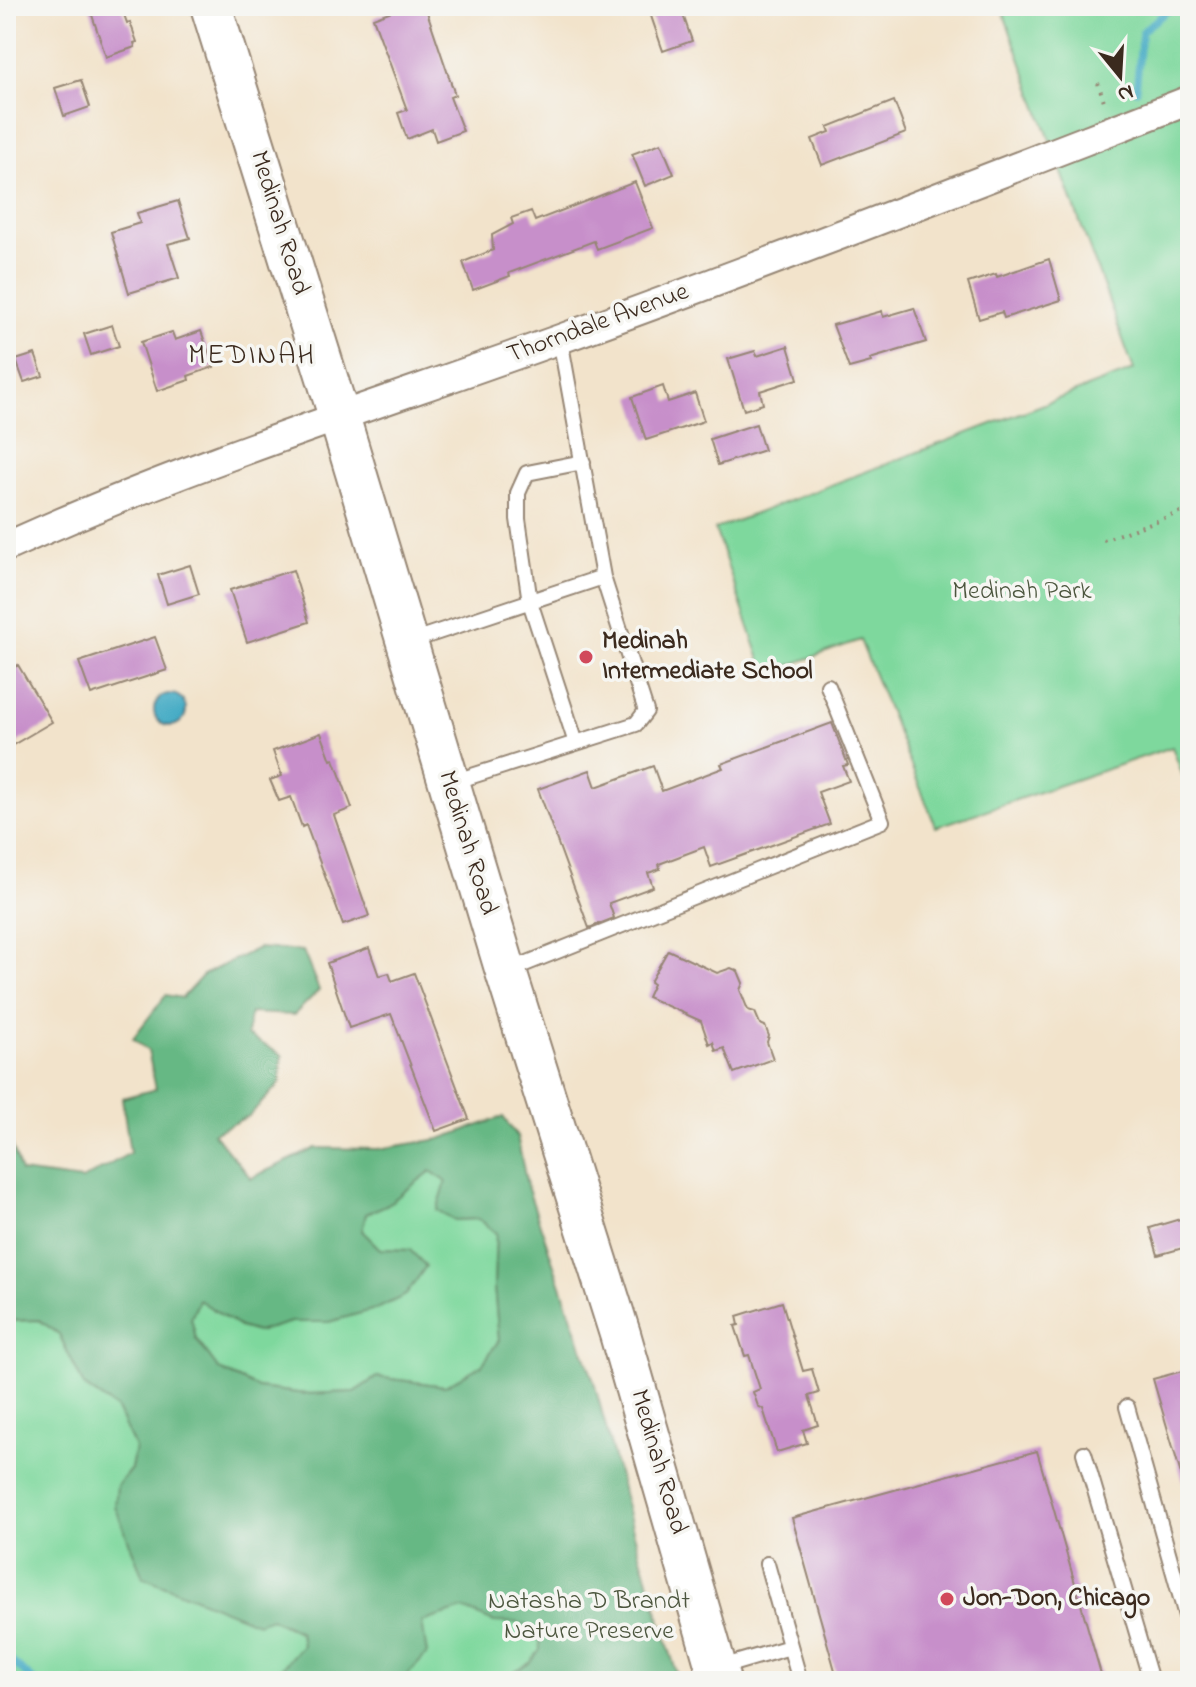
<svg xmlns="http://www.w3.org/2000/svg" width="1196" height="1687" viewBox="0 0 1196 1687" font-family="'Indie Flower',sans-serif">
	<rect width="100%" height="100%" fill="#f6f6f2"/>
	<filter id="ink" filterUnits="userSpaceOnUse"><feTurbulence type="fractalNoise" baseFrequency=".0125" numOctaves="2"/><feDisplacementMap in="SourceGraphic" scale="16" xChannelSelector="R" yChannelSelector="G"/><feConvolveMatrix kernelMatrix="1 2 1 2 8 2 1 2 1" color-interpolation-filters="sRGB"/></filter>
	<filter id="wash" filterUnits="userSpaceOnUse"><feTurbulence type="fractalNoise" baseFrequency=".006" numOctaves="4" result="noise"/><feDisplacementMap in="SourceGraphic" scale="32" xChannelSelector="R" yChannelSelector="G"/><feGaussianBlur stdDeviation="1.8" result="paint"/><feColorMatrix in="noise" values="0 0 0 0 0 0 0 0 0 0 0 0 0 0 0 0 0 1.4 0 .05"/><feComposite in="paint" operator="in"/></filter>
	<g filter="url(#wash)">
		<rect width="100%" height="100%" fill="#f2e3cb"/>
		<path fill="#7ed89d" stroke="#5c815e" stroke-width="2" d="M 1001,6 L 1190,6 L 1190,795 L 1172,747 L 936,827 L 860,640 L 765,674 L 715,529 L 1134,370 Z
			M 431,1171 L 446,1182 L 455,1220 L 479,1219 L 496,1233 L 494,1287 L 499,1340 L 482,1365 L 445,1386 L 377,1377 L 354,1392 L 306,1394 L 258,1388 L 219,1370 L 196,1339 L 191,1318 L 199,1300 L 240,1327 L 257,1332 L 291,1322 L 329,1322 L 409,1250 L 380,1249 L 362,1231 L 366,1214 L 388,1204 Z
			M 39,1320 L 59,1334 L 84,1386 L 117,1409 L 135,1448 L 131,1469 L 117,1486 L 271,1618 L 300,1633 L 301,1639 L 634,1534 L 677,1681 L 6,1681 L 6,1321 Z"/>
		<path fill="#66b884" stroke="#507151" stroke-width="2" fill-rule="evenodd" d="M 258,948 L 303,951 L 319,990 L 294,1015 L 250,1013 L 247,1035 L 282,1055 L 280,1083 L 249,1116 L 213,1133 L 251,1178 L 316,1148 L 378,1149 L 440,1139 L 503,1117 L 517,1136 L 527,1186 L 594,1382 L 634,1534 L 679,1681 L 496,1681 L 530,1663 L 540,1650 L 539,1632 L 522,1623 L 494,1622 L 463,1609 L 422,1622 L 427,1654 L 402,1681 L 270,1681 L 302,1645 L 300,1632 L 271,1618 L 257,1623 L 143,1577 L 115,1506 L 117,1486 L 131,1469 L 135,1448 L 117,1409 L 84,1386 L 59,1334 L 39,1320 L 6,1321 L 6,1133 L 8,1133 L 21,1172 L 82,1180 L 130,1153 L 122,1098 L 156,1089 L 148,1051 L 133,1038 L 166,995 L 182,998 L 203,975 ZM 431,1171 L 446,1182 L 437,1210 L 455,1220 L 479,1219 L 496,1233 L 494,1287 L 499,1340 L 482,1365 L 445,1386 L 377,1377 L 354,1392 L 306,1394 L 258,1388 L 219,1370 L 196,1339 L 191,1318 L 199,1300 L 240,1327 L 257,1332 L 291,1322 L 329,1322 L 379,1308 L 406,1295 L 426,1266 L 410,1250 L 380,1249 L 362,1231 L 366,1214 L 388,1204 Z"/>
		<path fill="#45abc5" stroke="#406a72" stroke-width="2" d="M154 710a16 16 0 1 1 32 0a16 16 0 1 1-32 0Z"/>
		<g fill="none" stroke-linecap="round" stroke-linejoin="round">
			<path stroke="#45abc5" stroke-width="7" d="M 1136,90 L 1142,31 L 1174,6
				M 6,1652 L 11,1661 L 34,1681"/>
		</g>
		<g id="blocks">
			<path fill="#c78fca" d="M 89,6 L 121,6 L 127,23 L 130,22 L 137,42 L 134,43 L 135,47 L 106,57 Z
				M 405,6 L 425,6 L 455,95 L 450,97 L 463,131 L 436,141 L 432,129 L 407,139 L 398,113 L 407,110 L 373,18 Z
				M 670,6 L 680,6 L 692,41 L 663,51 L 650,13 Z
				M 81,80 L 90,107 L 64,116 L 55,88 Z
				M 894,101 L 906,133 L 822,165 L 812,139 L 830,132 L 828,127 Z
				M 661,143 L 674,174 L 645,186 L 632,154 Z
				M 635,182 L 653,228 L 597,249 L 594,241 L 509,273 L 510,276 L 473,290 L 463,262 L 493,250 L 492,235 L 513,224 L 511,218 L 531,211 L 535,221 Z
				M 178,201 L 190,238 L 168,244 L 179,278 L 129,293 L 111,232 L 140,223 L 137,213 Z
				M 1049,259 L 1061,300 L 1004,318 L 1002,312 L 979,319 L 968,283 L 996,274 L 997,277 Z
				M 914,308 L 926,342 L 870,359 L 871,362 L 849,368 L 833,325 L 882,311 L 883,317 Z
				M 112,325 L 119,346 L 91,355 L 84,334 Z
				M 201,331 L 214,367 L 188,376 L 189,380 L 157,391 L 141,342 L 172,332 L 175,340 Z
				M 788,346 L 798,379 L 760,391 L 763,404 L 744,410 L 728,359 L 755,351 L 757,356 Z
				M 35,354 L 43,376 L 24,382 L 16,360 Z
				M 663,386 L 668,402 L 695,393 L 704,421 L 646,440 L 632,397 Z
				M 756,424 L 764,450 L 718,465 L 710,439 Z
				M 190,565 L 199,594 L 167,604 L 158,575 Z
				M 293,570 L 309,622 L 247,642 L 230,590 Z
				M 155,637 L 167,670 L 91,695 L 79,662 Z
				M 18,665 L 52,722 L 6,749 L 6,673 Z
				M 832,723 L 848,765 L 843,766 L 849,781 L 818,792 L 830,824 L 711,867 L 704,847 L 659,864 L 660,869 L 648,873 L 653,887 L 609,903 L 614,918 L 589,928 L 538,789 L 590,770 L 596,787 L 653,766 L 662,791 L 723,768 L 721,764 Z
				M 321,733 L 331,760 L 334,759 L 352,808 L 334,815 L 369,916 L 343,925 L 306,825 L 302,827 L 291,797 L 279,801 L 270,780 L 282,776 L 273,751 Z
				M 369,948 L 379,976 L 389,973 L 392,981 L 414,973 L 469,1119 L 436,1131 L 391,1014 L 349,1028 L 327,963 Z
				M 668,950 L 717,973 L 731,968 L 738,971 L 743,983 L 740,990 L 748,1010 L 755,1012 L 760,1024 L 765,1026 L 769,1036 L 767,1042 L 773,1059 L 734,1073 L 724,1048 L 716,1051 L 713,1042 L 709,1044 L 701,1021 L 647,997 L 653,984 L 650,982 Z
				M 1190,1216 L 1190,1246 L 1158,1255 L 1150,1228 Z
				M 782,1302 L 803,1371 L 812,1369 L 819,1393 L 809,1396 L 818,1425 L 803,1430 L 807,1443 L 777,1452 L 763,1409 L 758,1406 L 753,1392 L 760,1389 L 749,1355 L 745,1356 L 735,1326 L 739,1325 L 737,1316 Z
				M 1190,1369 L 1190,1487 L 1185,1488 L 1153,1379 Z
				M 1037,1451 L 1103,1681 L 838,1681 L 792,1518 Z"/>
		</g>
	</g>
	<g filter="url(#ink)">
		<use href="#blocks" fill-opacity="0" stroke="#968674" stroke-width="2"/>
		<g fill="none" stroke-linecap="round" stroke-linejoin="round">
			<g stroke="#968674" stroke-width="18">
				<path id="lane" d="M 408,642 L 603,577
					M 576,743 L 530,602 L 518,519 L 518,493 L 527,473 L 583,462
					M 453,782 L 636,724 L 646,711 L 603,577 L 560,339
					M 510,970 L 882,821 L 828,686
					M 1127,1407 L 1190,1630
					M 1084,1453 L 1151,1681
					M 767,1564 L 800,1681
					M 718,1668 L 790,1647"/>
			</g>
			<g stroke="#968674" stroke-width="32">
				<path id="street" d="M 6,547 C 185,465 374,406 560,339 C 771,263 980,181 1190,100"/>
			</g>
			<g stroke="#968674" stroke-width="44">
				<path id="secondary" d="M 211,6 L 339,416 L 506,972 L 620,1334 L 720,1681"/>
			</g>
			<path stroke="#968674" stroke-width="4" stroke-dasharray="2 6" stroke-linecap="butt" d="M 1098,83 L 1105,104
				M 1103,540 L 1190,509"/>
			<use href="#lane" stroke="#fff" stroke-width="14"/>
			<use href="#street" stroke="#fff" stroke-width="28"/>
			<use href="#secondary" stroke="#fff" stroke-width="40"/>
		</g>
	</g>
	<g fill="#d1495b" stroke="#f6f6f2" stroke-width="3">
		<circle cx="586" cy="657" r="8"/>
		<circle cx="947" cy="1599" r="8"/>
	</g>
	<g text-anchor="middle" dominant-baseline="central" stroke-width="7" stroke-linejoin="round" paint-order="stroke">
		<g font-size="26" fill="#3b2a1e" stroke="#f6f6f2">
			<text transform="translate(279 223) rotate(73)">Medinah Road</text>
			<text transform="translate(598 324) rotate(-20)">Thorndale Avenue</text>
			<text transform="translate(467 843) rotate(73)">Medinah Road</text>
			<text transform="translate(658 1462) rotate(74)">Medinah Road</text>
		</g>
		<g font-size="26" fill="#4c563e" stroke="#f6f6f2">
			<text x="1022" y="592">Medinah Park</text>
			<text x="589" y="1602">Natasha D Brandt<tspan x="589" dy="30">Nature Preserve</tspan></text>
		</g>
		<g font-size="26" font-weight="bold" fill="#3b2a1e" stroke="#f6f6f2" text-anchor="start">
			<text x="602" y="642">Medinah<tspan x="602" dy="30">Intermediate School</tspan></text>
			<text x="963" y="1599">Jon-Don, Chicago</text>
		</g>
		<g font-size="28" letter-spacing="2" fill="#3b2a1e" stroke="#f6f6f2">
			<text x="252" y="356">MEDINAH</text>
		</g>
	</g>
	<rect width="1196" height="1687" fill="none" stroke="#f6f6f2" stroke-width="32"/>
	<g transform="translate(1120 76) rotate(162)" stroke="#f6f6f2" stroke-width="6" paint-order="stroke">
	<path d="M0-6L14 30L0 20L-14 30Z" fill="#3b2a1e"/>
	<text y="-12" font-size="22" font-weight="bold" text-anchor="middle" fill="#3b2a1e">N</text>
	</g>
</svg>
